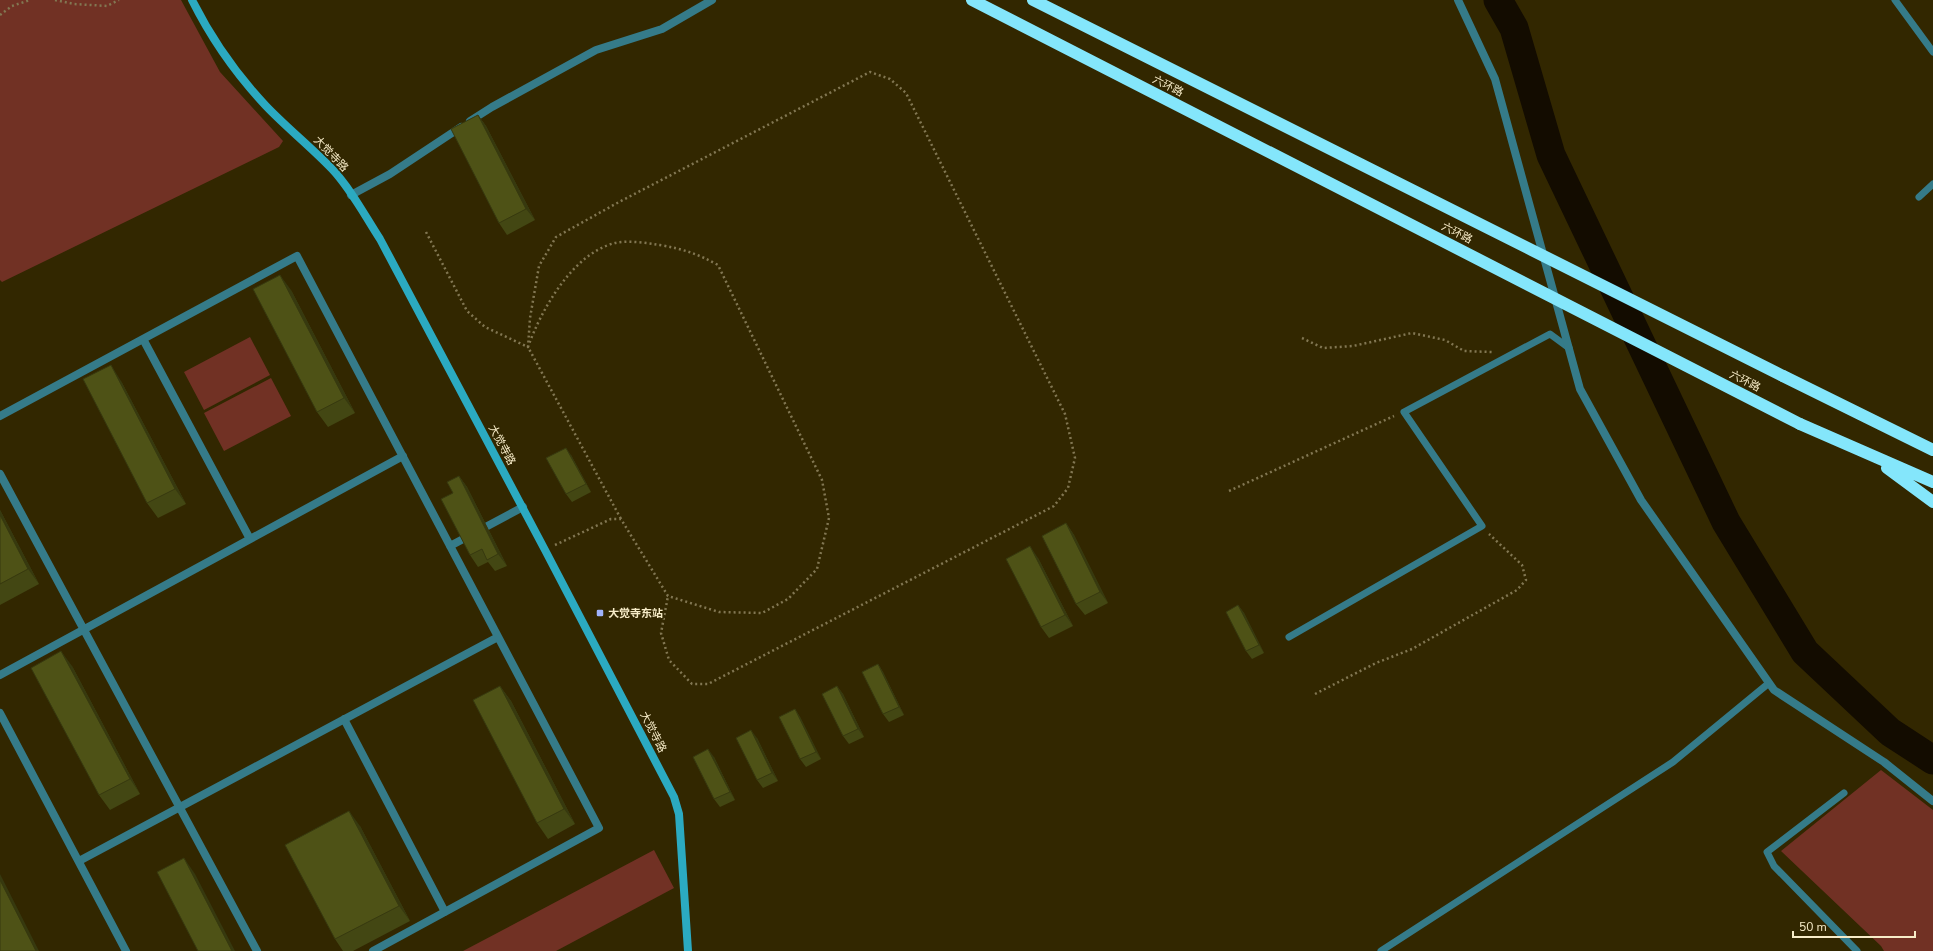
<svg xmlns="http://www.w3.org/2000/svg" width="1933" height="951" viewBox="0 0 1933 951" font-family="'Nunito Sans','Noto Sans SC',sans-serif">
	<rect width="100%" height="100%" fill="#322700"/>
	<path fill="#713124" d="M 0,0 L 181,0 L 220,72 L 283,141 L 279,147 L 2,282 L 0,280 Z
		M 250,337 L 270,375 L 204,410 L 184,372 Z
		M 271,378 L 291,416 L 224,451 L 204,413 Z
		M 1881,770 L 1933,810 L 1933,951 L 1884,951 L 1881,946 L 1781,851 Z
		M 654,850 L 674,888 L 556,951 L 463,951 Z"/>
	<g fill="none" stroke-linecap="round" stroke-linejoin="round">
		<path stroke="#130c00" stroke-width="29" d="M 1498,0 L 1514,28 L 1551,155 L 1726,522 L 1805,652 L 1890,732 L 1933,760"/>
		<path stroke="#827752" stroke-width="2.5" stroke-dasharray="2 3" stroke-linecap="butt" d="M 55,0 L 74,4 L 107,6 L 119,0
			M 0,15 L 12,6 L 30,0
			M 426,232 L 467,311 L 485,327 L 528,347 L 530,318 L 539,266 L 556,237 L 619,202 L 870,72 L 890,79 L 906,93 L 1065,414 L 1075,458 L 1068,488 L 1054,506 L 708,684 L 692,684 L 669,660 L 661,633 L 668,596
			M 1302,338 L 1323,348 L 1353,346 L 1412,333 L 1445,340 L 1464,351 L 1492,352
			M 1229,491 L 1394,416
			M 555,545 L 611,519 L 621,519 L 668,596 L 719,612 L 762,613 L 788,599 L 817,569 L 829,518 L 822,480 L 718,265 C 698,254 683,249 660,245 C 646,243 630,240 615,243 C 573,253 541,310 528,347 L 621,519
			M 1315,694 L 1376,663 L 1412,649 L 1517,590 L 1526,580 L 1522,565 L 1489,534"/>
		<path stroke="#357b89" stroke-width="7" d="M 1895,0 L 1933,52
			M 1919,197 L 1933,184
			M 1289,637 L 1482,526 L 1404,412 L 1550,334 L 1569,348
			M 1844,793 L 1767,852 L 1774,866 L 1857,951
			M 1381,951 L 1673,762 L 1769,683"/>
		<path stroke="#357b89" stroke-width="8" d="M 1458,0 L 1495,79 L 1580,389 L 1641,500 L 1774,690 L 1884,762 L 1933,801
			M 470,121 L 492,107 L 596,50 L 662,29 L 712,0
			M 351,195 L 390,174 L 461,127
			M 143,339 L 250,539
			M 0,416 L 297,256 L 599,828 L 373,951
			M 0,474 L 257,951
			M 450,546 L 523,507
			M 0,675 L 403,456
			M 0,713 L 126,951
			M 344,719 L 445,912
			M 79,861 L 498,637"/>
		<path stroke="#2baac1" stroke-width="8" d="M 192,0 C 212,40 235,73 266,106 C 287,128 311,147 332,169 C 351,189 365,216 380,239 L 545,550 L 674,797 L 679,814 L 688,951"/>
		<path stroke="#84e6fb" stroke-width="12" d="M 1783,376 L 1933,450
			M 1800,424 L 1933,482
			M 1887,468 L 1933,502"/>
		<path stroke="#84e6fb" stroke-width="12" d="M 972,0 L 1800,424
			M 1033,0 L 1783,376"/>
	</g>
	<path fill="#434713" d="M 478,115 L 486,126 L 535,220 L 507,235 L 499,223 Z
		M 291,290 L 355,413 L 328,427 L 317,412 Z
		M 121,381 L 186,504 L 158,518 L 147,503 Z
		M 571,455 L 591,492 L 572,502 L 566,494 Z
		M 459,476 L 467,487 L 507,566 L 495,571 L 488,562 L 478,567 L 470,555 L 453,493 Z
		M 0,510 L 39,584 L 0,605 Z
		M 1066,523 L 1074,535 L 1108,603 L 1085,615 L 1076,604 Z
		M 1038,558 L 1073,626 L 1049,638 L 1041,627 Z
		M 1238,605 L 1244,613 L 1264,653 L 1252,659 L 1246,651 Z
		M 878,664 L 883,672 L 904,715 L 889,722 L 883,714 Z
		M 72,666 L 140,794 L 110,810 L 99,795 Z
		M 500,686 L 511,701 L 575,824 L 548,839 L 537,823 Z
		M 837,686 L 843,694 L 864,737 L 849,744 L 843,736 Z
		M 795,709 L 800,717 L 821,759 L 806,767 L 800,759 Z
		M 757,738 L 778,781 L 763,788 L 757,780 Z
		M 714,757 L 735,800 L 720,807 L 714,799 Z
		M 360,826 L 410,921 L 353,951 L 343,951 L 335,939 Z"/>
	<path fill="#37390f" d="M 478,115 L 486,126 L 535,220 L 526,209 Z
		M 280,275 L 291,290 L 355,413 L 344,398 Z
		M 111,365 L 121,381 L 186,504 L 175,489 Z
		M 566,448 L 571,455 L 591,492 L 586,484 Z
		M 459,476 L 467,487 L 507,566 L 498,554 Z
		M 0,510 L 39,584 L 28,569 L 0,515 Z
		M 1066,523 L 1074,535 L 1108,603 L 1100,592 Z
		M 1030,546 L 1038,558 L 1073,626 L 1065,615 Z
		M 1238,605 L 1244,613 L 1264,653 L 1259,645 Z
		M 61,651 L 72,666 L 140,794 L 130,779 Z
		M 878,664 L 883,672 L 904,715 L 899,707 Z
		M 500,686 L 511,701 L 575,824 L 564,809 Z
		M 837,686 L 843,694 L 864,737 L 858,729 Z
		M 795,709 L 800,717 L 821,759 L 816,752 Z
		M 751,730 L 757,738 L 778,781 L 772,773 Z
		M 708,749 L 714,757 L 735,800 L 730,792 Z
		M 349,811 L 360,826 L 410,921 L 399,906 Z
		M 184,858 L 195,874 L 235,951 L 232,951 Z
		M 0,874 L 39,951 L 36,951 L 0,880 Z"/>
	<path fill="#4e5216" stroke="#37390f" d="M 478,115 L 526,209 L 499,223 L 451,129 Z
		M 280,275 L 344,398 L 317,412 L 253,289 Z
		M 111,365 L 175,489 L 147,503 L 83,379 Z
		M 566,448 L 586,484 L 566,494 L 546,458 Z
		M 459,476 L 498,554 L 487,560 L 482,549 L 470,555 L 441,499 L 453,493 L 447,482 Z
		M 0,515 L 28,569 L 0,584 Z
		M 1066,523 L 1100,592 L 1076,604 L 1042,536 Z
		M 1030,546 L 1065,615 L 1041,627 L 1006,559 Z
		M 1238,605 L 1259,645 L 1246,651 L 1226,612 Z
		M 61,651 L 130,779 L 99,795 L 31,668 Z
		M 878,664 L 899,707 L 883,714 L 862,672 Z
		M 500,686 L 564,809 L 537,823 L 473,700 Z
		M 837,686 L 858,729 L 843,736 L 822,694 Z
		M 795,709 L 816,752 L 800,759 L 779,717 Z
		M 751,730 L 772,773 L 757,780 L 736,738 Z
		M 708,749 L 730,792 L 714,799 L 693,757 Z
		M 349,811 L 399,906 L 335,939 L 285,845 Z
		M 184,858 L 232,951 L 198,951 L 157,872 Z
		M 0,880 L 36,951 L 0,951 Z"/>
	<rect fill="#a0b3fd" stroke="#322700" stroke-width="1.5" x="596" y="609" width="8" height="8" rx="2"/>
	<g text-anchor="middle" dominant-baseline="central" stroke-width="3" stroke-linejoin="round" paint-order="stroke">
		<g font-size="11" fill="#f7ecc8" stroke="#322700">
			<text transform="translate(1168 86) rotate(27)">六环路</text>
			<text transform="translate(331 154) rotate(46)">大觉寺路</text>
			<text transform="translate(1457 233) rotate(27)">六环路</text>
			<text transform="translate(1745 381) rotate(27)">六环路</text>
			<text transform="translate(502 445) rotate(62)">大觉寺路</text>
			<text transform="translate(653 732) rotate(63)">大觉寺路</text>
		</g>
		<g font-size="11" font-weight="bold" fill="#f7ecc8" stroke="#322700" text-anchor="start">
			<text x="608" y="613">大觉寺东站</text>
		</g>
	</g>
	<path d="M1793 931v6h122v-6" fill="none" stroke="#f7ecc8" stroke-width="2"/>
	<text x="1799" y="931" font-size="12" fill="#f7ecc8" stroke="#322700" stroke-width="3" paint-order="stroke">50 m</text>
</svg>
